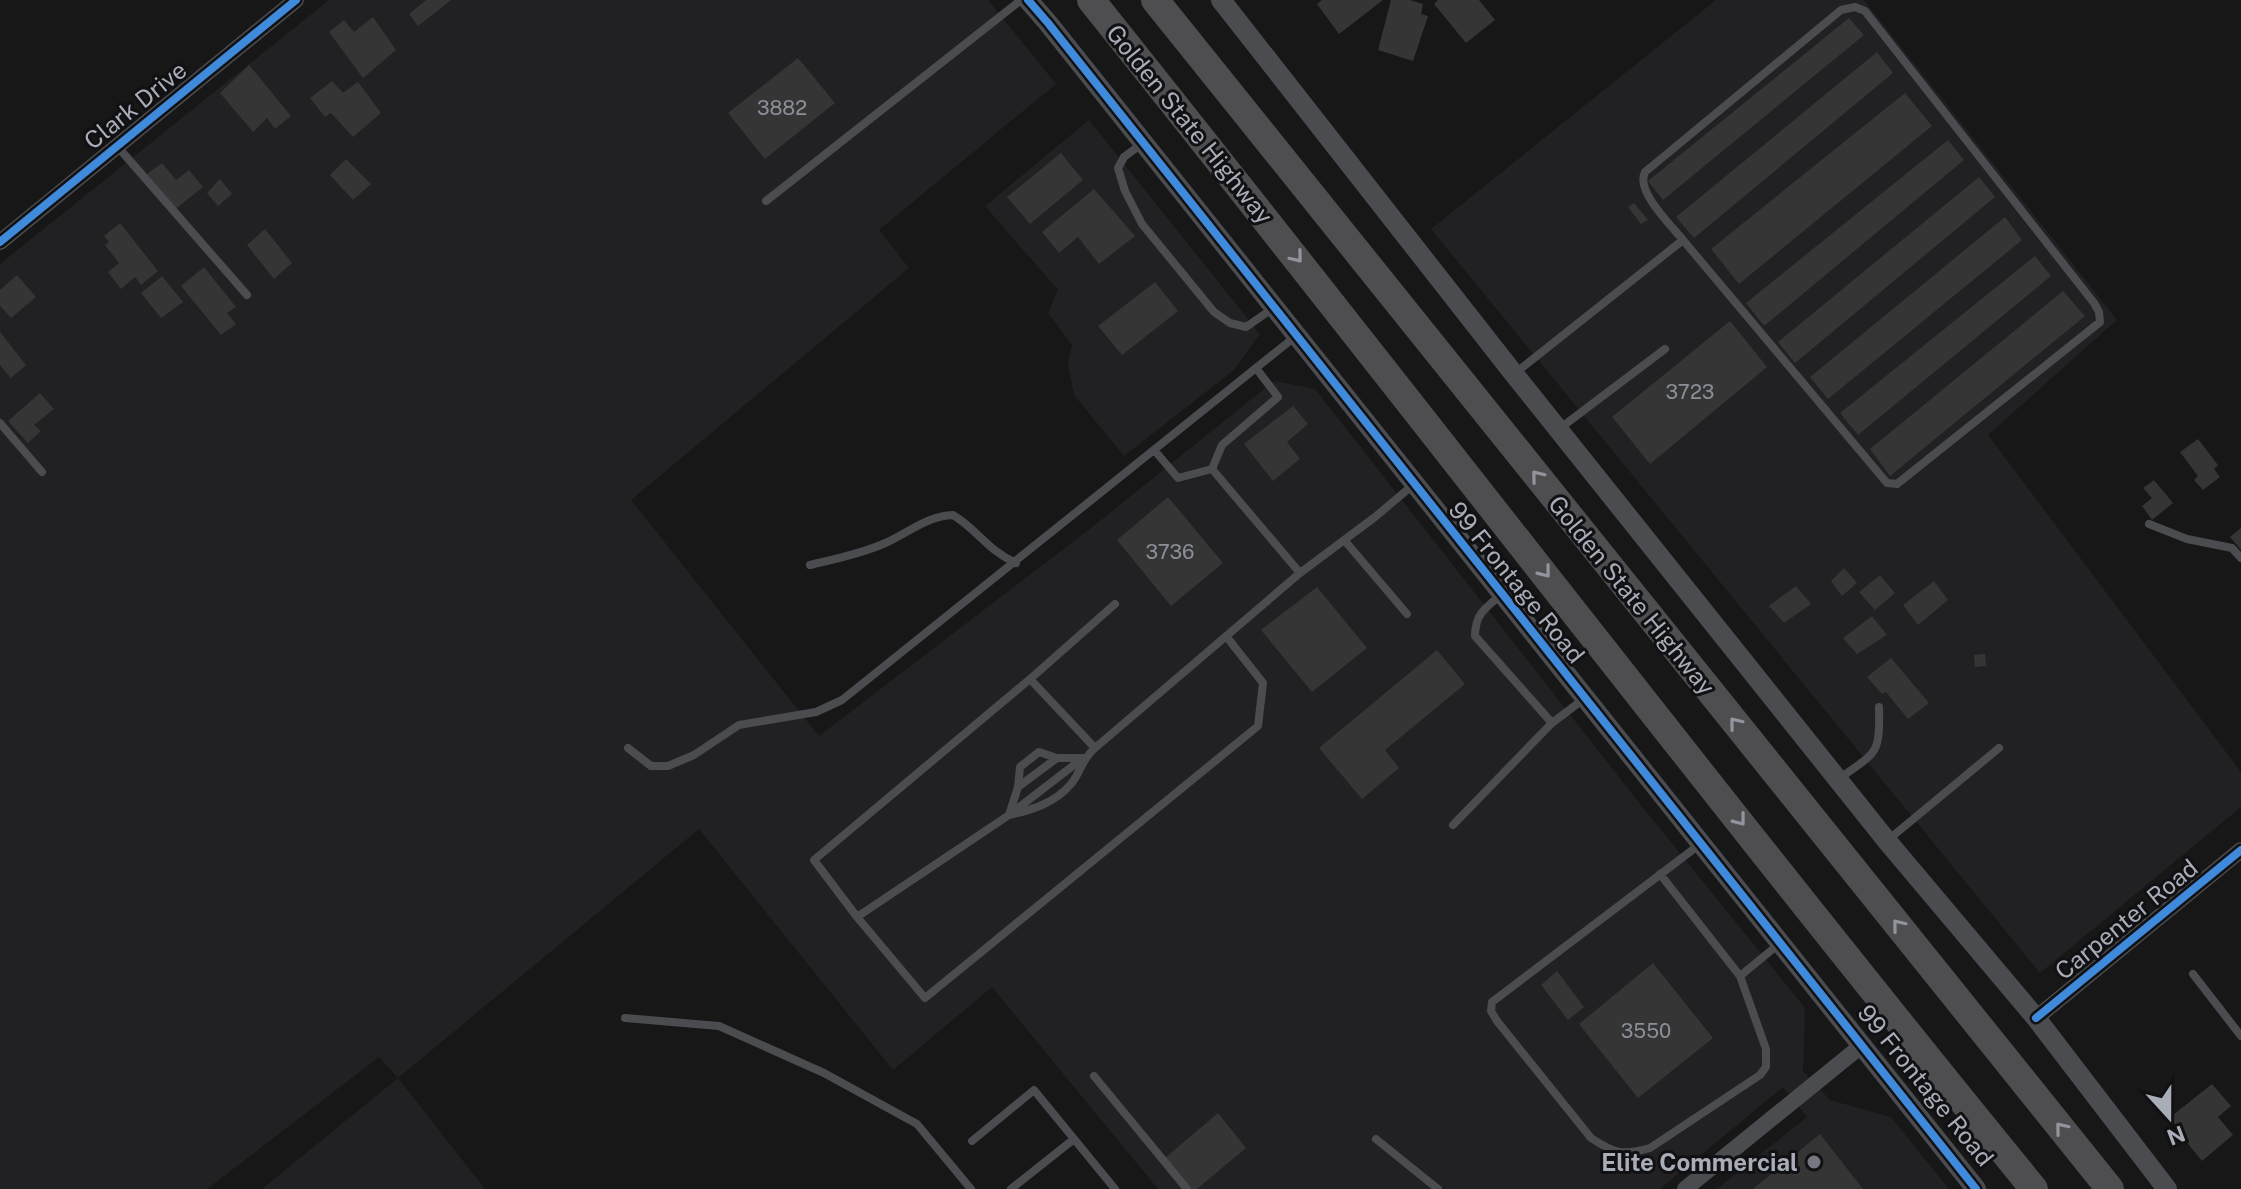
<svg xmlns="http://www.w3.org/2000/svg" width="2241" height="1189" viewBox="0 0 2241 1189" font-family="'Public Sans',sans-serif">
	<rect width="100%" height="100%" fill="#171717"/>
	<path fill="#212123" d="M 329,0 L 988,0 L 1056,84 L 879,230 L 909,268 L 631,500 L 819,736 L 1091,528 L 1274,381 L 1315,389 L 1637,800 L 1805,1008 L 1803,1071 L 1830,1100 L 1891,1117 L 1949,1189 L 1717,1189 L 1807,1117 L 1783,1087 L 1660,1189 L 1158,1189 L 992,987 L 893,1070 L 699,829 L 398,1078 L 485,1189 L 262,1189 L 398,1078 L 379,1057 L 207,1189 L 0,1189 L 0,264 Z
		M 1716,0 L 1864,0 L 2117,320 L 1988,435 L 2241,772 L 2241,807 L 2040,973 L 1431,229 Z
		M 1089,120 L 1260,334 L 1234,370 L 1124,456 L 1074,395 L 1068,364 L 1072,345 L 1048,313 L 1058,290 L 985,206 Z"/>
	<path fill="#353536" d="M 426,0 L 451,0 L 418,26 L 409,14 Z
		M 1322,0 L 1383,0 L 1339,34 L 1317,4 Z
		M 1391,0 L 1410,0 L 1423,4 L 1421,14 L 1428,16 L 1413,61 L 1378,50 Z
		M 1438,0 L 1479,0 L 1495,20 L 1466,43 L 1434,4 Z
		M 373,17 L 396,50 L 363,78 L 329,32 L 344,20 L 354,32 Z
		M 1849,18 L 1864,35 L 1663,200 L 1648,181 Z
		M 1877,52 L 1893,73 L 1694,238 L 1676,217 Z
		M 798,58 L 835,103 L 765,159 L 728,113 Z
		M 249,65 L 291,116 L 275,129 L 267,118 L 253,132 L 220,93 Z
		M 332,81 L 343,93 L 358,82 L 381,113 L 353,137 L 331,113 L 325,117 L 310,98 Z
		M 1905,93 L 1932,126 L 1739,284 L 1711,249 Z
		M 1948,140 L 1964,160 L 1764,326 L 1746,303 Z
		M 1061,153 L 1083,180 L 1030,224 L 1007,197 Z
		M 346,159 L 371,184 L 353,200 L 330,175 Z
		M 162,163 L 176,180 L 189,170 L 203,187 L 173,211 L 144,176 Z
		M 1979,177 L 1995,197 L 1795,363 L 1778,342 Z
		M 220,179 L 232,194 L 218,206 L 207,193 Z
		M 1094,189 L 1135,236 L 1099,264 L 1078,237 L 1059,253 L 1042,232 Z
		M 1634,203 L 1648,220 L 1641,224 L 1628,207 Z
		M 2005,217 L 2022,240 L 1828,399 L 1810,377 Z
		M 120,223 L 158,271 L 141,285 L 135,277 L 121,289 L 108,272 L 119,263 L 105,245 L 109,242 L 104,236 Z
		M 265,229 L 292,263 L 274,279 L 247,245 Z
		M 2035,256 L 2051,276 L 1858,435 L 1840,413 Z
		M 204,267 L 236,307 L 227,313 L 236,324 L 221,335 L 181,286 Z
		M 17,275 L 36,297 L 11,318 L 0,306 L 0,290 Z
		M 162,276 L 183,302 L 161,318 L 141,293 Z
		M 1155,282 L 1178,311 L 1122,355 L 1098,326 Z
		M 2063,291 L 2085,316 L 1890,476 L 1870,449 Z
		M 1730,321 L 1767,367 L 1650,464 L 1612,417 Z
		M 0,332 L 26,365 L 11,378 L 0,365 Z
		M 40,393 L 54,409 L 34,425 L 41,431 L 28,443 L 8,421 Z
		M 1293,406 L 1308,424 L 1287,442 L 1300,459 L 1273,481 L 1244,444 Z
		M 2198,439 L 2218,465 L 2214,469 L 2220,477 L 2203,490 L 2194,480 L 2198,476 L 2180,452 Z
		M 2154,480 L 2173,503 L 2152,520 L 2142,506 L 2152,498 L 2143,488 Z
		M 1168,497 L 1223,563 L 1171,606 L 1117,540 Z
		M 2241,528 L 2241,550 L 2230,537 Z
		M 1844,568 L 1857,583 L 1842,596 L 1831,581 Z
		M 1880,575 L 1895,593 L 1875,610 L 1859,592 Z
		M 1934,581 L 1948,600 L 1918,625 L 1903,605 Z
		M 1796,586 L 1811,604 L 1784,623 L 1769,606 Z
		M 1317,587 L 1367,648 L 1312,692 L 1261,630 Z
		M 1872,616 L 1887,635 L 1857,654 L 1843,638 Z
		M 1437,650 L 1465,684 L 1385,750 L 1399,768 L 1362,799 L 1319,748 Z
		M 1985,654 L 1986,666 L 1975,667 L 1974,655 Z
		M 1891,658 L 1929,703 L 1908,719 L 1886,692 L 1882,694 L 1867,677 Z
		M 1653,963 L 1713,1038 L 1638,1098 L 1579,1024 Z
		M 1557,971 L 1584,1007 L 1568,1020 L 1541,985 Z
		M 2212,1084 L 2231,1106 L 2218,1117 L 2233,1135 L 2202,1161 L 2168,1119 Z
		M 1218,1113 L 1246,1148 L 1197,1189 L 1190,1189 L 1165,1158 Z
		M 1820,1134 L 1863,1189 L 1753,1189 Z"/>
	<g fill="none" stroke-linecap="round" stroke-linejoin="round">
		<path stroke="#4b4c50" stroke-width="8" d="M 1143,143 L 1124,157 L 1118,168 L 1125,191 L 1142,224 L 1214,312 L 1230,323 L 1246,327 L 1272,309
			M 117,146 L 247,295
			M 766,201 L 1021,0
			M 1514,374 L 1683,240 L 1887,483 L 1897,484 L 2100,322 L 2099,312 L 2094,303 L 1865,11 L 1855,7 L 1841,10 L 1645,172 C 1635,191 1671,225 1683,240
			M 0,423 L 42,472
			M 1559,429 L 1665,349
			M 1155,451 L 1178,478 L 1212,469
			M 1212,469 L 1300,573
			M 1212,469 L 1222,445 L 1278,397 L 1256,368
			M 2149,524 L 2187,539 L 2232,548 L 2241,558
			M 1345,541 L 1407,614
			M 810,565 C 835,559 860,554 883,544 C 907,534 926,516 953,515 C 978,530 987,550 1016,563
			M 1501,595 C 1486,607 1475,614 1475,636 L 1552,723
			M 1029,680 L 1115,604
			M 628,748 L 651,766 L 668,766 L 694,755 L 739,725 L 816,712 L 842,700 L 1296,336
			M 1083,758 L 1057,758 L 1018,787 L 1009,815 L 857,917 L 925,998 L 1258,726 L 1263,683 L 1226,636
			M 1083,758 L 1009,815 C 1032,810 1055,803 1071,784 C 1081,772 1081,760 1095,748 L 1300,573 L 1375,517 L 1413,485
			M 1839,779 C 1877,751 1880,756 1879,707
			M 1018,787 L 1020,767 L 1039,752 L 1057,758
			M 1453,825 L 1552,723 L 1585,698
			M 1888,840 L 1999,748
			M 1699,845 L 1492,1002 L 1491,1011 L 1497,1021 L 1591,1138 C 1614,1153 1622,1156 1650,1148 L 1760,1075 L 1766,1067 L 1766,1049 L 1740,976 L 1779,944
			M 1660,874 L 1740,976
			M 857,917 L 814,860 L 1030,679 L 1095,748
			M 2193,974 L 2241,1036
			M 625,1018 L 719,1026 L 824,1073 L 917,1124 L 971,1189
			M 1094,1076 L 1187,1189
			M 1376,1139 L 1438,1189
			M 972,1141 L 1034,1090 L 1115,1189
			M 1011,1189 L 1074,1139"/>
		<path stroke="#4b4c50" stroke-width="16" d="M 0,242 L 296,0
			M 2036,1018 L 2241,850
			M 1685,1189 L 1861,1046"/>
		<path stroke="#4b4c50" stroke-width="20" d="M 1028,0 L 1048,23 L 1976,1189
			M 1221,0 L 1514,374 L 1887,841 L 2036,1018 L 2167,1189"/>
		<path stroke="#4e4e51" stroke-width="28" d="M 1091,0 C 1407,395 1714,797 2034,1189
			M 1155,0 L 2110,1189"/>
		<g stroke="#111113" stroke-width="13">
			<path id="cycleway" d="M 1028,0 L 1048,23 L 1976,1189
				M 0,242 L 296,0
				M 2036,1018 L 2241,850"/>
		</g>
		<use href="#cycleway" stroke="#408adc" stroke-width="8"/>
	</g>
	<defs><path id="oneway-chevron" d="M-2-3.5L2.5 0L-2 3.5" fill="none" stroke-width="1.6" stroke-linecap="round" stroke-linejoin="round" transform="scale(2)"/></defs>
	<g stroke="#92959e">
		<use href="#oneway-chevron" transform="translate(1297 257) rotate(51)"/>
		<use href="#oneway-chevron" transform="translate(1537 476) rotate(-129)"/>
		<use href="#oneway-chevron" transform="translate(1545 572) rotate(52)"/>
		<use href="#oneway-chevron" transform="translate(1735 723) rotate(-129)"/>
		<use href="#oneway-chevron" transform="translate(1740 820) rotate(52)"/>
		<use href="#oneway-chevron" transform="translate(1898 925) rotate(-129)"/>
		<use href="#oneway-chevron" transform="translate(2061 1128) rotate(-129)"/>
	</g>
	<circle fill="#757880" stroke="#111113" stroke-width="3" cx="1814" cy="1162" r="8"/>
	<g text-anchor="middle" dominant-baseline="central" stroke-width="6" stroke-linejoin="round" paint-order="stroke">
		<g font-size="20" fill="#8b8f98">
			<text x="782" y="108">3882</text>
			<text x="1690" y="392">3723</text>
			<text x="1170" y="552">3736</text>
			<text x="1646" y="1031">3550</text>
		</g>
		<g font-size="24" fill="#a8adb8" stroke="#111113">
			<text transform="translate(135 105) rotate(-39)">Clark Drive</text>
			<text transform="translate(1190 124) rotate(51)">Golden State Highway</text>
			<text transform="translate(1517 582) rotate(51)">99 Frontage Road</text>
			<text transform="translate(1632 595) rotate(51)">Golden State Highway</text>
			<text transform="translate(2126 919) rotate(-39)">Carpenter Road</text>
			<text transform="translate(1926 1085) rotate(51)">99 Frontage Road</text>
		</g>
		<g font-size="24" font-weight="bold" fill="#a8adb8" stroke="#111113" text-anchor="end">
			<text x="1798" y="1162">Elite Commercial</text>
		</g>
	</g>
	<g transform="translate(2169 1117) rotate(159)" stroke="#111113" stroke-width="6" paint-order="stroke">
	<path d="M0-6L14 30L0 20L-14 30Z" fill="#a8adb8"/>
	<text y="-12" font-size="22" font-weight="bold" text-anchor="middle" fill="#a8adb8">N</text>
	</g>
</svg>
